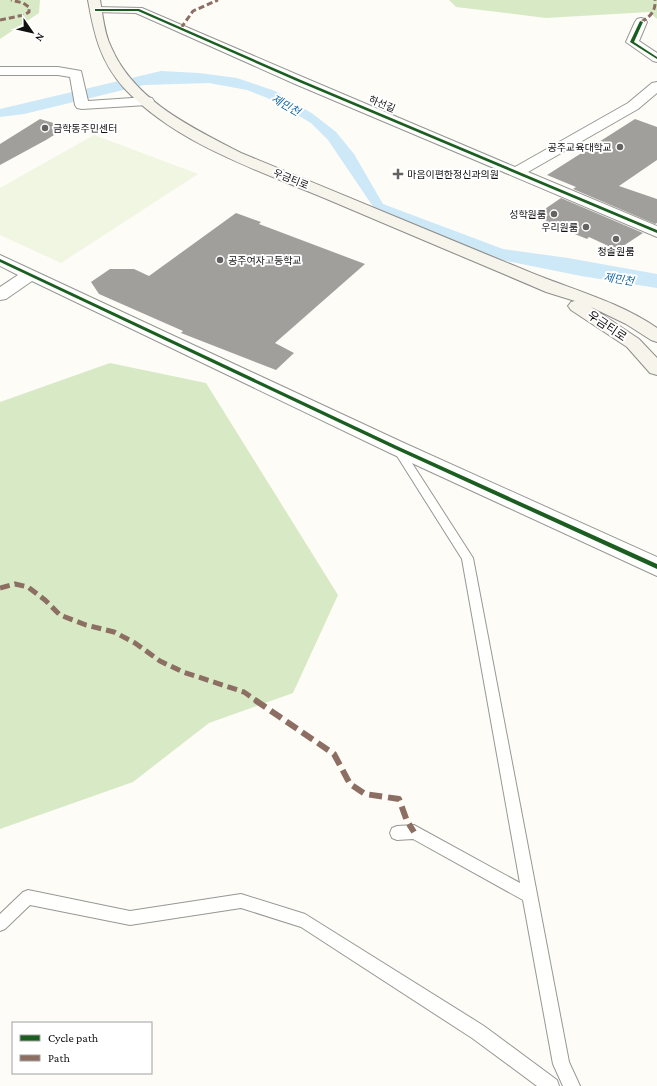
<svg xmlns="http://www.w3.org/2000/svg" width="657" height="1086" viewBox="0 0 657 1086" font-family="'Crimson Pro','Noto Sans KR',serif">
	<rect width="100%" height="100%" fill="#fdfcf7"/>
	<path fill="#d8eac5" d="M 0,0 L 40,0 L 39,13 L 0,39 Z
		M 449,0 L 657,0 L 657,19 L 649,12 L 546,18 L 456,7 Z
		M 110,363 L 206,383 L 338,595 L 293,693 L 209,723 L 133,782 L 0,829 L 0,402 Z"/>
	<path fill="#f0f6e1" d="M 94,135 L 198,174 L 61,263 L 0,235 L 0,188 Z"/>
	<path fill="#cde8f7" d="M 161,71 L 199,73 L 237,78 L 275,91 L 313,114 L 336,132 L 354,154 L 383,204 L 503,249 L 568,258 L 657,274 L 657,288 L 581,276 L 497,259 L 374,208 L 328,140 L 311,123 L 272,100 L 247,90 L 209,83 L 144,85 L 24,114 L 0,117 L 0,109 Z"/>
	<path fill="#a19f9c" d="M 40,119 L 67,127 L 46,140 L 0,165 L 0,144 Z
		M 635,119 L 657,127 L 657,160 L 619,186 L 657,199 L 657,223 L 655,224 L 573,189 L 576,187 L 547,175 Z
		M 561,198 L 643,233 L 617,250 L 589,237 L 587,239 L 533,217 Z
		M 236,213 L 261,222 L 259,224 L 365,264 L 275,343 L 294,353 L 276,370 L 181,333 L 183,331 L 99,294 L 91,282 L 110,269 L 134,269 L 149,276 Z"/>
	<g fill="none" stroke-linecap="round" stroke-linejoin="round">
		<g stroke="#979795" stroke-width="2">
			<path id="lane" d="M 397,445 L 401,446 L 473,558 L 569,1062 L 580,1086 L 563,1086 L 553,1064 L 523,900 L 413,839 L 397,840 L 392,838 L 390,833 L 392,828 L 397,826 L 414,825 L 520,883 L 462,559 L 392,448 Z
				M 28,890 L 130,911 L 241,894 L 305,914 L 484,1026 L 557,1080 L 559,1086 L 537,1086 L 472,1038 L 301,927 L 241,908 L 130,925 L 30,905 L 5,929 L 0,931 L 0,914 L 23,892 Z"/>
		</g>
		<g stroke="#979795" stroke-width="2">
			<path id="street" d="M 96,7 L 142,8 L 305,78 L 515,167 L 628,103 L 652,83 L 657,82 L 657,93 L 638,109 L 528,172 L 657,226 L 657,237 L 295,84 L 136,13 L 92,12 L 90,10 L 92,8 Z
				M 641,18 L 645,19 L 647,22 L 639,41 L 657,53 L 657,62 L 653,61 L 626,42 L 635,22 L 637,19 Z
				M 0,67 L 58,67 L 81,71 L 88,101 L 147,97 L 152,98 L 154,101 L 152,104 L 147,105 L 82,109 L 77,108 L 75,105 L 70,77 L 58,75 L 0,75 Z
				M 0,255 L 404,443 L 657,557 L 657,576 L 390,453 L 32,281 L 6,299 L 0,300 L 0,287 L 18,275 L 0,266 Z"/>
		</g>
		<g stroke="#8e8d8b" stroke-width="2">
			<path id="secondary" d="M 88,0 L 100,0 C 103,16 104,33 111,47 C 134,101 193,128 241,153 C 336,192 431,232 527,271 C 570,289 618,301 657,328 L 657,342 L 651,340 L 626,324 L 591,307 L 639,339 L 657,358 L 657,375 L 650,373 L 627,347 L 571,310 L 568,306 L 571,302 L 575,301 L 546,292 C 474,261 401,231 329,200 C 260,171 176,144 124,88 C 100,61 94,34 88,0 Z"/>
		</g>
		<use href="#lane" fill="#fffffe" fill-rule="evenodd"/>
		<use href="#street" fill="#fffffe" fill-rule="evenodd"/>
		<use href="#secondary" fill="#f6f4eb" fill-rule="evenodd"/>
		<path stroke="#8d6e63" stroke-width="3" stroke-dasharray="6 3" stroke-linecap="butt" d="M 0,20 L 24,15 L 29,12 L 29,7 L 23,3 L 11,0
			M 641,22 C 650,17 656,11 655,0
			M 181,28 L 193,11 L 218,0"/>
		<path stroke="#8d6e63" stroke-width="5" stroke-dasharray="10 5" stroke-linecap="butt" d="M 0,588 L 15,584 L 28,587 L 45,600 L 60,615 L 86,625 L 114,632 L 135,643 L 160,661 L 183,672 L 244,692 L 257,701"/>
		<path stroke="#8d6e63" stroke-width="6" stroke-dasharray="13 6" stroke-linecap="butt" d="M 255,700 L 334,754 L 350,784 L 365,794 L 399,799 L 407,821 L 414,832"/>
		<g stroke="#fff" stroke-width="2">
			<path id="cycleway" d="M 95,9 L 139,9 L 301,80 L 657,230 L 657,233 L 299,82 L 138,11 L 95,11 Z
				M 640,21 L 643,22 L 634,42 L 657,57 L 657,59 L 630,42 Z
				M 0,259 L 399,447 L 657,564 L 657,569 L 395,449 L 0,262 Z"/>
		</g>
		<use href="#cycleway" fill="#1b5e20" fill-rule="evenodd"/>
	</g>
	<g fill="#646362" stroke="#fff" stroke-width="1.5">
		<circle cx="45" cy="128" r="4"/>
		<circle cx="620" cy="147" r="4"/>
		<path d="M396 168h4v4h4v4h-4v4h-4v-4h-4v-4h4z"/>
		<circle cx="554" cy="214" r="4"/>
		<circle cx="586" cy="227" r="4"/>
		<circle cx="616" cy="239" r="4"/>
		<circle cx="220" cy="260" r="4"/>
	</g>
	<g text-anchor="middle" dominant-baseline="central" stroke-width="4" stroke-linejoin="round" paint-order="stroke">
		<g font-size="10" fill="#111" stroke="#fff">
			<text transform="translate(382 104) rotate(22)">하선길</text>
			<text transform="translate(291 179) rotate(22)">우금티로</text>
		</g>
		<g font-size="10" fill="#111" stroke="#fff" text-anchor="start">
			<text x="53" y="128">금학동주민센터</text>
			<text x="612" y="147" text-anchor="end">공주교육대학교</text>
			<text x="407" y="174">마음이편한정신과의원</text>
			<text x="546" y="214" text-anchor="end">성학원룸</text>
			<text x="578" y="227" text-anchor="end">우리원룸</text>
			<text x="616" y="251" text-anchor="middle">청솔원룸</text>
			<text x="228" y="260">공주여자고등학교</text>
		</g>
		<g font-size="11" font-style="italic" fill="#1768a6" stroke="#fff">
			<text transform="translate(286 105) rotate(30)">제민천</text>
			<text transform="translate(619 279) rotate(9)">제민천</text>
		</g>
		<g font-size="12" fill="#111" stroke="#fff">
			<text transform="translate(607 326) rotate(34)">우금티로</text>
		</g>
	</g>
	<rect x="12" y="1022" width="140" height="52" fill="#ffffff" stroke="#a0a0a0"/>
	<rect x="20" y="1035" width="20" height="6" fill="#1b5e20" stroke="#a0a0a0"/>
	<text x="48" y="1042" font-size="12" fill="#111111">Cycle path</text>
	<rect x="20" y="1055" width="20" height="6" fill="#8d6e63" stroke="#a0a0a0"/>
	<text x="48" y="1062" font-size="12" fill="#111111">Path</text>
	<g transform="translate(32 32) rotate(124)" stroke="#ffffff" stroke-width="3" paint-order="stroke">
	<path d="M0-3L7 15L0 10L-7 15Z" fill="#111111"/>
	<text y="-6" font-size="11" font-weight="bold" text-anchor="middle" fill="#111111">N</text>
	</g>
</svg>
